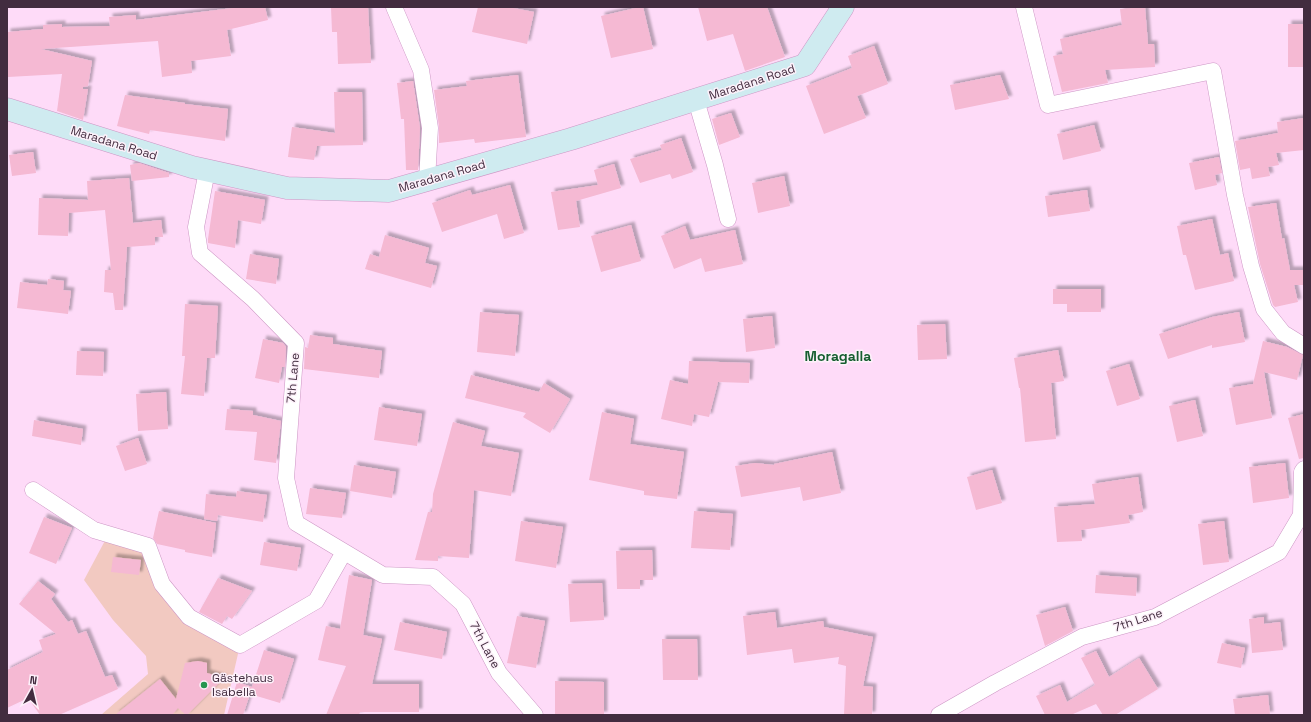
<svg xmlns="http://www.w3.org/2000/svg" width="1311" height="722" viewBox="0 0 1311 722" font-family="'Space Grotesk',sans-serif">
	<defs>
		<filter id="shadow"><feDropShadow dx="3.5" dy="-3.5" stdDeviation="1" flood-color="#0004"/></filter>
	</defs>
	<rect width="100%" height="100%" fill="#fedbf8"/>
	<path fill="#f2c9c1" d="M 108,535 L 148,546 L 189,617 L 240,645 L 224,715 L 101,715 L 148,674 L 146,656 L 113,620 L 84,580 Z"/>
	<path fill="#f5b9d3" filter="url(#shadow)" d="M 232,7 L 265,7 L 268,20 L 227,30 L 231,56 L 191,61 L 192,73 L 162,77 L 158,41 L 41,49 L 92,61 L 88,86 L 83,87 L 83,89 L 88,89 L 83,120 L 57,111 L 62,74 L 8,77 L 7,32 L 43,29 L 43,25 L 62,24 L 62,27 L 110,26 L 109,17 L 136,15 L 136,20 L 233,8 Z
		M 331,7 L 368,7 L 371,63 L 338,64 L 337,32 L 332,32 Z
		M 478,7 L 508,7 L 534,12 L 527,44 L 472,32 Z
		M 640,7 L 643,7 L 653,49 L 611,58 L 601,16 Z
		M 698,7 L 767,7 L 785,57 L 745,71 L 733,34 L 707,41 Z
		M 1145,7 L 1148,44 L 1154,44 L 1155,67 L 1105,70 L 1108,83 L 1062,92 L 1053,56 L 1063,54 L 1060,39 L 1122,25 L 1120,9 Z
		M 1288,24 L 1304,24 L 1304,67 L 1288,67 Z
		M 874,46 L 888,84 L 857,96 L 866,118 L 824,134 L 806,86 L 852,68 L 848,56 Z
		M 518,75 L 526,137 L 475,143 L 474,139 L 439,143 L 439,127 L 434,90 L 467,86 L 466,81 Z
		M 1000,75 L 1009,99 L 955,110 L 950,85 Z
		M 413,81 L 420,128 L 418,170 L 406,170 L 404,119 L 401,119 L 397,83 Z
		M 334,92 L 362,92 L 363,145 L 317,146 L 314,160 L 288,157 L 292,127 L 335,133 Z
		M 125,95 L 185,103 L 185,104 L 228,109 L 225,141 L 150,130 L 149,134 L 117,126 Z
		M 731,113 L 740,137 L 719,145 L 712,119 Z
		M 1304,118 L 1304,150 L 1276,153 L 1279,165 L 1268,167 L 1270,176 L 1252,179 L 1250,168 L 1240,170 L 1235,141 L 1278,133 L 1277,122 Z
		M 1094,125 L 1101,151 L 1063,160 L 1057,134 Z
		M 681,138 L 693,172 L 672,179 L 670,174 L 640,183 L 630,159 L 662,150 L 660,145 Z
		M 33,152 L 36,173 L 12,176 L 9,155 Z
		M 1219,157 L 1222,173 L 1215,175 L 1217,185 L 1195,190 L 1189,163 Z
		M 139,163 L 169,173 L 169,177 L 132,181 L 130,165 Z
		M 614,164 L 621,188 L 576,201 L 580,227 L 558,230 L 551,192 L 598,185 L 594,170 Z
		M 784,176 L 790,206 L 758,213 L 752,183 Z
		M 129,178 L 133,223 L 161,220 L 163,237 L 155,237 L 155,245 L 127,247 L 123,310 L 115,310 L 113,293 L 104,292 L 105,270 L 111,270 L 105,210 L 69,213 L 68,236 L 38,235 L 39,198 L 88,200 L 87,181 Z
		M 510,185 L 524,233 L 504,239 L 497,214 L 442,232 L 432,203 L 470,190 L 472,195 Z
		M 1087,190 L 1090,211 L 1048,217 L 1045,196 Z
		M 215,191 L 265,200 L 261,224 L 238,220 L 235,248 L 208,243 L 208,239 Z
		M 1276,203 L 1282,239 L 1284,238 L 1290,270 L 1304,270 L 1304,285 L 1294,285 L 1298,302 L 1275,307 L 1273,305 L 1260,264 L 1248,207 Z
		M 1212,219 L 1220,255 L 1228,253 L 1234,281 L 1195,290 L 1186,255 L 1183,255 L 1177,226 Z
		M 631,225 L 641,261 L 601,272 L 591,236 Z
		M 685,226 L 690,240 L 735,230 L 743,264 L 705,272 L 701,258 L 674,269 L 661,236 Z
		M 385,235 L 429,248 L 425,263 L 437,266 L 431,288 L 365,269 L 370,254 L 379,257 Z
		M 250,254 L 279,259 L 276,284 L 246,279 Z
		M 48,279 L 64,281 L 63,290 L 71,291 L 68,314 L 17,308 L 20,282 L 47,285 Z
		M 1053,289 L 1101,289 L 1101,312 L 1067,312 L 1067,304 L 1053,304 Z
		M 185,304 L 218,306 L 215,358 L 207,358 L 204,396 L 181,394 L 185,356 L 182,356 Z
		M 480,312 L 519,315 L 515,356 L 477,352 Z
		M 1239,312 L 1245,342 L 1212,348 L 1212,345 L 1168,359 L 1159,334 L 1212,317 Z
		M 772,316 L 775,348 L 746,352 L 743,319 Z
		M 945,324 L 947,359 L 918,360 L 917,325 Z
		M 310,335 L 333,338 L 333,344 L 382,351 L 379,378 L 304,369 L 305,347 L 308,348 Z
		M 263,339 L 283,343 L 286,347 L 285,367 L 282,367 L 279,383 L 255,378 Z
		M 1263,341 L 1287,347 L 1303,355 L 1297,380 L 1264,372 L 1272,418 L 1236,425 L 1229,388 L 1253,384 Z
		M 1058,350 L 1064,381 L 1051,383 L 1056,439 L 1025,442 L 1020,388 L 1019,388 L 1014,358 Z
		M 77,351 L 104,352 L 103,376 L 76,375 Z
		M 689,361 L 750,363 L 749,383 L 718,382 L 709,417 L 694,414 L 692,426 L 661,419 L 670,380 L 688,384 Z
		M 1129,364 L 1140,399 L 1117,406 L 1106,371 Z
		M 471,375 L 539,392 L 544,383 L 570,399 L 550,433 L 523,417 L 526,413 L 465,398 Z
		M 166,392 L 168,429 L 138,431 L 136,394 Z
		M 1195,400 L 1203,436 L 1177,442 L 1169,406 Z
		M 379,407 L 422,414 L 417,446 L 374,440 Z
		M 227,409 L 253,411 L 253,415 L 281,421 L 276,463 L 254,460 L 257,432 L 225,430 Z
		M 602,412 L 634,419 L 630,444 L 684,452 L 677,499 L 644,495 L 644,491 L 589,480 Z
		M 1304,414 L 1304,458 L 1299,459 L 1288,418 Z
		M 34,420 L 83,429 L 81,445 L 32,436 Z
		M 453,422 L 485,431 L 481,446 L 519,453 L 511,496 L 474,490 L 469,558 L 438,556 L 438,561 L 415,560 L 428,512 L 432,512 L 433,494 Z
		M 138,438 L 147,464 L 125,471 L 116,446 Z
		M 832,452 L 841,493 L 803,501 L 800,487 L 741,497 L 735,466 L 755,463 L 774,465 L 774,464 Z
		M 1285,463 L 1289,498 L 1253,503 L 1249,467 Z
		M 354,465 L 396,472 L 392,498 L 350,491 Z
		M 992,470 L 1002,503 L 976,510 L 967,477 Z
		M 1138,477 L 1143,512 L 1128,515 L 1130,523 L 1081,530 L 1082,541 L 1057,542 L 1054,507 L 1095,504 L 1092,484 Z
		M 310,488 L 346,493 L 342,518 L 306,514 Z
		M 237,491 L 267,495 L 263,522 L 218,515 L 217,521 L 204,519 L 206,494 L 236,497 Z
		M 159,511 L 216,523 L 212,557 L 185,552 L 185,550 L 157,544 L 153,538 Z
		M 694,511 L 733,514 L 730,550 L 691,548 Z
		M 44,517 L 72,528 L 56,564 L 29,553 Z
		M 521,521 L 563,527 L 556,568 L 515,561 Z
		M 1224,521 L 1229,562 L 1203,565 L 1198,524 Z
		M 264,542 L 301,548 L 297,571 L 260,565 Z
		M 652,550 L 653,580 L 640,580 L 640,589 L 617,589 L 616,551 Z
		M 113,557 L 141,560 L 139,575 L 111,572 Z
		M 349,575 L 372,580 L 363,635 L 382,639 L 372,684 L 419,684 L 419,712 L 360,712 L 359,715 L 326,715 L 346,666 L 318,660 L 326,626 L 340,629 Z
		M 1096,575 L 1137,578 L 1136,596 L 1095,593 Z
		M 218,578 L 252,591 L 232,619 L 227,616 L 222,624 L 199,612 Z
		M 38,581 L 55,594 L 51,599 L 68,622 L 72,620 L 78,634 L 86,631 L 105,677 L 112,675 L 118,689 L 59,715 L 40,715 L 28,698 L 7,708 L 7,670 L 43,652 L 39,640 L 56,634 L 19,604 Z
		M 602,583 L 604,620 L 570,622 L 568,584 Z
		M 1065,607 L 1073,631 L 1045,646 L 1036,615 Z
		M 775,612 L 777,628 L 823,621 L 824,627 L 873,637 L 863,686 L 873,687 L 872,715 L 844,715 L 846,666 L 838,664 L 839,657 L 794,663 L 792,649 L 747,655 L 743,616 Z
		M 517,616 L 545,621 L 536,668 L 507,663 Z
		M 1264,617 L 1264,624 L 1280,622 L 1283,650 L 1252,653 L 1249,619 Z
		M 400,622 L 447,632 L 442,659 L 394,650 Z
		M 662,639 L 697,639 L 698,680 L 663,680 Z
		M 1222,643 L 1245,648 L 1241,668 L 1217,663 Z
		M 264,650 L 294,659 L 280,703 L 250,694 L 243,715 L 227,715 L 237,682 L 252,687 Z
		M 1096,651 L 1109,677 L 1139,658 L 1158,689 L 1115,715 L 1103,715 L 1096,704 L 1073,714 L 1073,715 L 1045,715 L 1036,696 L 1060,685 L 1067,702 L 1095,685 L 1081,658 Z
		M 198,661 L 207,663 L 207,673 L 224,678 L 187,715 L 186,715 L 178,708 L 172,715 L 115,715 L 160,679 L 176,699 L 185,663 Z
		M 555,681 L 604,682 L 604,715 L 555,715 Z
		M 1268,695 L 1270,715 L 1235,715 L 1233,699 Z"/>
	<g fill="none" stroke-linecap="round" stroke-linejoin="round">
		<g stroke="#cd97c5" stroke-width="17">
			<path id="street" d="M 394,7 L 421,70 L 430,128 L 427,180
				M 1024,7 L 1048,105 L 1213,71 L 1235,195 L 1251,266 L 1264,309 L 1283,333 L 1304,346
				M 696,100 L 715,165 L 728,219
				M 207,171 L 196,227 L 200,253 L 253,299 L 296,343 L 286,478 L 296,523 L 383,575 L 433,577 L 463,604 L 499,673 L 535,715
				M 33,490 L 94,530 L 148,546 L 162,584 L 189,617 L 240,645 L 316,601 L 344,552
				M 939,715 L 995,683 L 1082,637 L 1155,617 L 1279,552 L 1301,515 L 1302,472 L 1304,469"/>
		</g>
		<g stroke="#cd97c5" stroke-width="23">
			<path id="secondary" d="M 7,109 L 192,167 L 287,188 L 389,191 L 571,139 L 805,65 L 843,7"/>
		</g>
		<use href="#street" stroke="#fff" stroke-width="16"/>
		<use href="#secondary" stroke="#cfebf0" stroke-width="22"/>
	</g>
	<circle fill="#259650" stroke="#fdf1fa" stroke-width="1.5" cx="204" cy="685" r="4"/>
	<g text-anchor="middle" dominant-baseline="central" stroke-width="3" stroke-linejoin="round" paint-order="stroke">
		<g font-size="12" fill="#422c3f" stroke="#fdf1fa">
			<text transform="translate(752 82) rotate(-18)">Maradana Road</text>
			<text transform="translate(114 143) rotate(17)">Maradana Road</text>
			<text transform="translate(442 176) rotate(-16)">Maradana Road</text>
			<text transform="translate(293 378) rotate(-85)">7th Lane</text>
			<text transform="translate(1138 620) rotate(-18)">7th Lane</text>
			<text transform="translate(485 645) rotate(62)">7th Lane</text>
		</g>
		<g font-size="12" fill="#422c3f" stroke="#fdf1fa" text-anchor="start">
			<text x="212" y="678">Gästehaus<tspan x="212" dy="14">Isabella</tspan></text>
		</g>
		<g font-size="14" font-weight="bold" fill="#165d30" stroke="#fdf1fa">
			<text x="838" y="356">Moragalla</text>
		</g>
	</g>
	<rect width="1311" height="722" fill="none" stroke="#422c3f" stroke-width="16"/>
	<g transform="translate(32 690) rotate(8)" stroke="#fdf1fa" stroke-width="3" paint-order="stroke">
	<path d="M0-3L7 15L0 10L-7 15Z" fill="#422c3f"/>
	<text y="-6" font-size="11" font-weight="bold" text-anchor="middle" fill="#422c3f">N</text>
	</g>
</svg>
